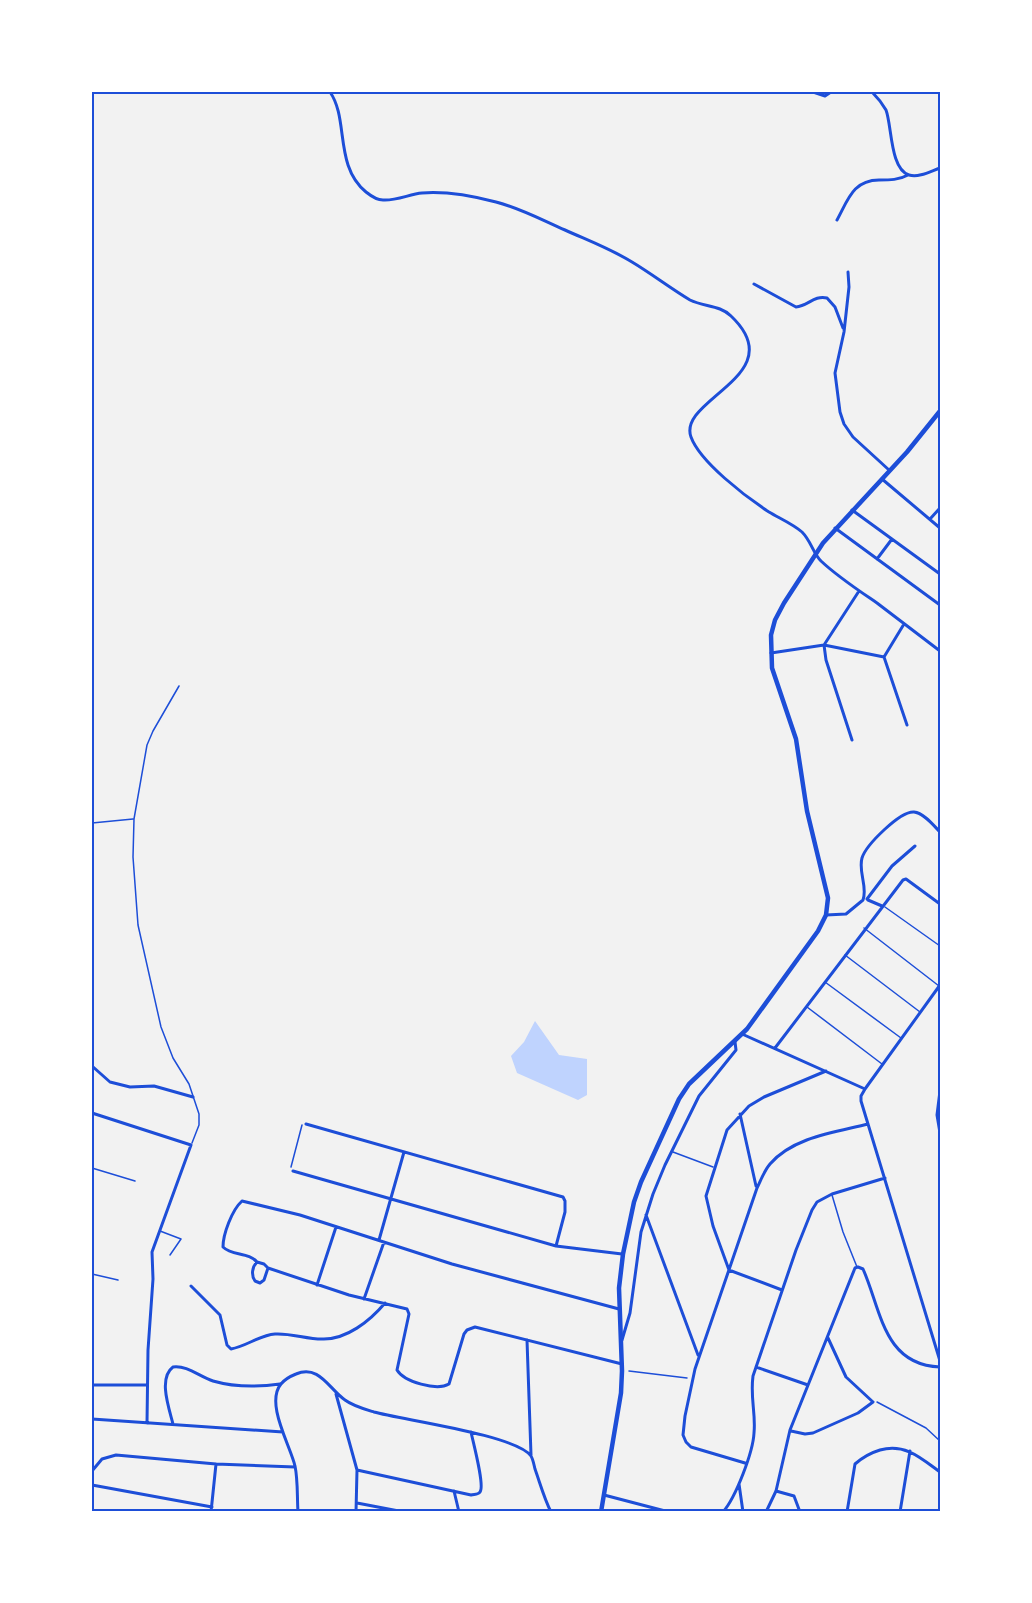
<svg xmlns="http://www.w3.org/2000/svg" width="1032" height="1603" viewBox="0 0 1032 1603" font-family="'Alegreya Sans',sans-serif">
	<rect width="100%" height="100%" fill="#f2f2f2"/>
	<path fill="#bfd3fe" d="M 535,1021 L 559,1055 L 587,1059 L 587,1095 L 578,1100 L 517,1073 L 511,1056 L 524,1042 Z"/>
	<g fill="none" stroke-linecap="round" stroke-linejoin="round">
		<path stroke="#1d4ed8" stroke-width="1.5" d="M 291,1167 L 302,1125
			M 629,1371 L 687,1378
			M 877,1402 L 926,1428 L 940,1441"/>
		<path stroke="#1d4ed8" stroke-width="1.5" d="M 179,686 L 153,731 L 147,745 L 134,819 L 133,857 L 138,925 L 161,1027 L 173,1058 L 189,1084 L 199,1114 L 199,1125 L 192,1143
			M 92,823 L 133,819
			M 885,907 L 940,946
			M 864,928 L 939,986
			M 845,955 L 920,1012
			M 825,982 L 901,1038
			M 807,1007 L 882,1064
			M 673,1152 L 713,1167
			M 92,1168 L 135,1181
			M 832,1195 L 843,1232 L 857,1267
			M 160,1231 L 181,1239 L 170,1255
			M 92,1274 L 118,1280
			M 92,1358 L 93,1358"/>
		<path stroke="#1d4ed8" stroke-width="3" d="M 330,92 C 349,119 334,166 366,192 C 371,196 377,200 383,200 C 396,201 410,194 422,193 C 446,191 473,196 496,202 C 520,208 542,220 565,230 C 587,240 611,249 632,262 C 652,274 670,288 690,300 C 704,307 720,305 731,316 C 793,375 677,399 691,437 C 700,462 746,497 769,512 C 779,518 793,524 802,532 C 811,541 813,553 821,561 C 838,577 858,590 877,603 C 898,619 919,635 940,651
			M 813,92 L 825,96 L 831,92
			M 872,92 C 877,97 882,103 886,110 C 892,126 890,169 909,175 C 919,178 931,171 940,168
			M 837,220 C 848,200 853,180 879,180 C 890,180 899,180 908,175
			M 848,272 L 849,287 L 844,332 L 835,373 L 840,412 L 844,424 L 853,437 L 889,470
			M 754,284 L 796,307 C 808,306 814,295 827,298 L 835,307 L 843,328
			M 882,479 L 940,528
			M 852,510 L 940,574
			M 930,519 L 940,508
			M 835,528 L 940,605
			M 877,559 L 892,539
			M 904,624 L 884,657 L 907,725
			M 771,653 L 824,645 L 884,657
			M 852,740 L 826,660 L 824,645 L 859,591
			M 867,899 L 892,866 L 915,846
			M 868,900 L 882,906
			M 826,915 L 846,914 L 863,900 C 868,887 858,872 862,858 C 866,845 900,811 914,812 C 924,813 934,826 940,832
			M 940,985 L 865,1089 L 861,1096 L 861,1101 L 940,1361
			M 742,1034 L 865,1089
			M 775,1048 L 903,880 L 906,879 L 940,904
			M 92,1066 L 110,1082 L 130,1087 L 154,1086 L 193,1097
			M 940,1091 L 937,1115 L 940,1133
			M 92,1113 L 191,1145 L 152,1252 L 153,1279 L 148,1350 L 147,1423
			M 740,1114 L 756,1186
			M 306,1124 L 563,1197 L 565,1201 L 565,1212 L 556,1246
			M 293,1171 L 556,1246 L 622,1254
			M 646,1215 L 698,1355
			M 379,1240 L 404,1152
			M 257,1262 C 249,1252 232,1256 223,1247 C 223,1234 232,1210 242,1201 L 300,1215 L 452,1264 L 619,1309
			M 257,1262 L 264,1264 L 268,1268 L 264,1280 L 260,1283 L 255,1281 C 251,1275 252,1267 257,1262 Z
			M 268,1268 L 349,1295 L 407,1309 L 409,1314 L 397,1370 C 404,1382 437,1391 449,1384 L 464,1334 L 467,1330 L 475,1327 L 622,1364
			M 317,1285 L 336,1227
			M 191,1286 L 220,1315 L 227,1345 L 231,1349 C 247,1346 260,1335 275,1334 C 291,1333 306,1339 322,1339 C 346,1340 370,1321 385,1303
			M 782,1290 L 729,1270 L 713,1226 L 706,1196 L 727,1130 L 749,1106 L 764,1097 L 826,1071
			M 364,1299 L 384,1242
			M 527,1340 L 531,1455
			M 622,1340 L 630,1313 L 641,1232 L 653,1194 L 665,1165 L 699,1096 L 736,1050 L 735,1042
			M 756,1367 L 808,1385
			M 92,1385 L 147,1385
			M 336,1394 L 357,1470 L 356,1512
			M 92,1419 L 283,1432
			M 173,1424 C 169,1408 158,1378 173,1367 C 187,1365 200,1377 213,1381 C 234,1387 259,1387 280,1384
			M 791,1431 L 805,1434 L 813,1433 L 858,1413 L 873,1402 L 846,1377 L 828,1338
			M 745,1463 L 691,1447 L 686,1442 L 683,1435 L 685,1416 L 695,1369 L 757,1188 C 761,1180 764,1171 770,1164 C 793,1137 836,1132 868,1124
			M 357,1470 L 471,1495 C 474,1494 478,1495 480,1492 C 485,1486 473,1442 471,1432
			M 92,1471 L 102,1459 L 116,1455 L 216,1464 L 295,1467
			M 739,1484 L 743,1512
			M 92,1485 L 212,1507
			M 454,1491 L 459,1512
			M 776,1491 L 794,1496 L 800,1512
			M 604,1495 L 669,1512
			M 357,1503 L 404,1512
			M 211,1512 L 216,1464
			M 298,1512 C 297,1497 298,1480 295,1466 C 290,1445 265,1403 281,1384 C 285,1379 291,1376 296,1374 C 319,1364 329,1389 345,1400 C 353,1406 364,1409 374,1412 C 403,1420 516,1435 531,1456 C 533,1459 534,1465 535,1469 C 540,1483 544,1498 551,1512
			M 723,1512 C 736,1497 753,1452 754,1433 C 756,1413 750,1398 753,1376 L 796,1250 L 812,1210 L 817,1202 L 832,1194 L 885,1178
			M 766,1512 L 776,1491 L 790,1430 L 855,1268 L 858,1267 L 863,1269 C 881,1309 883,1365 940,1367
			M 847,1512 L 855,1464 C 863,1457 870,1453 880,1450 C 905,1443 921,1458 940,1472
			M 900,1512 L 910,1451"/>
		<path stroke="#1d4ed8" stroke-width="4.5" d="M 601,1512 L 621,1393 L 622,1371 L 619,1288 L 623,1254 L 634,1202 L 641,1182 L 679,1099 L 689,1084 L 747,1029 L 818,931 L 826,915 L 828,898 L 807,811 L 796,739 L 772,668 L 771,635 L 775,620 L 784,603 L 823,543 L 907,452 L 940,411"/>
	</g>
	<rect width="1032" height="1603" fill="none" stroke="#ffffff" stroke-width="186"/>
	<rect x="93" y="93" width="846" height="1417" fill="none" stroke="#1d4ed8" stroke-width="2"/>
</svg>
